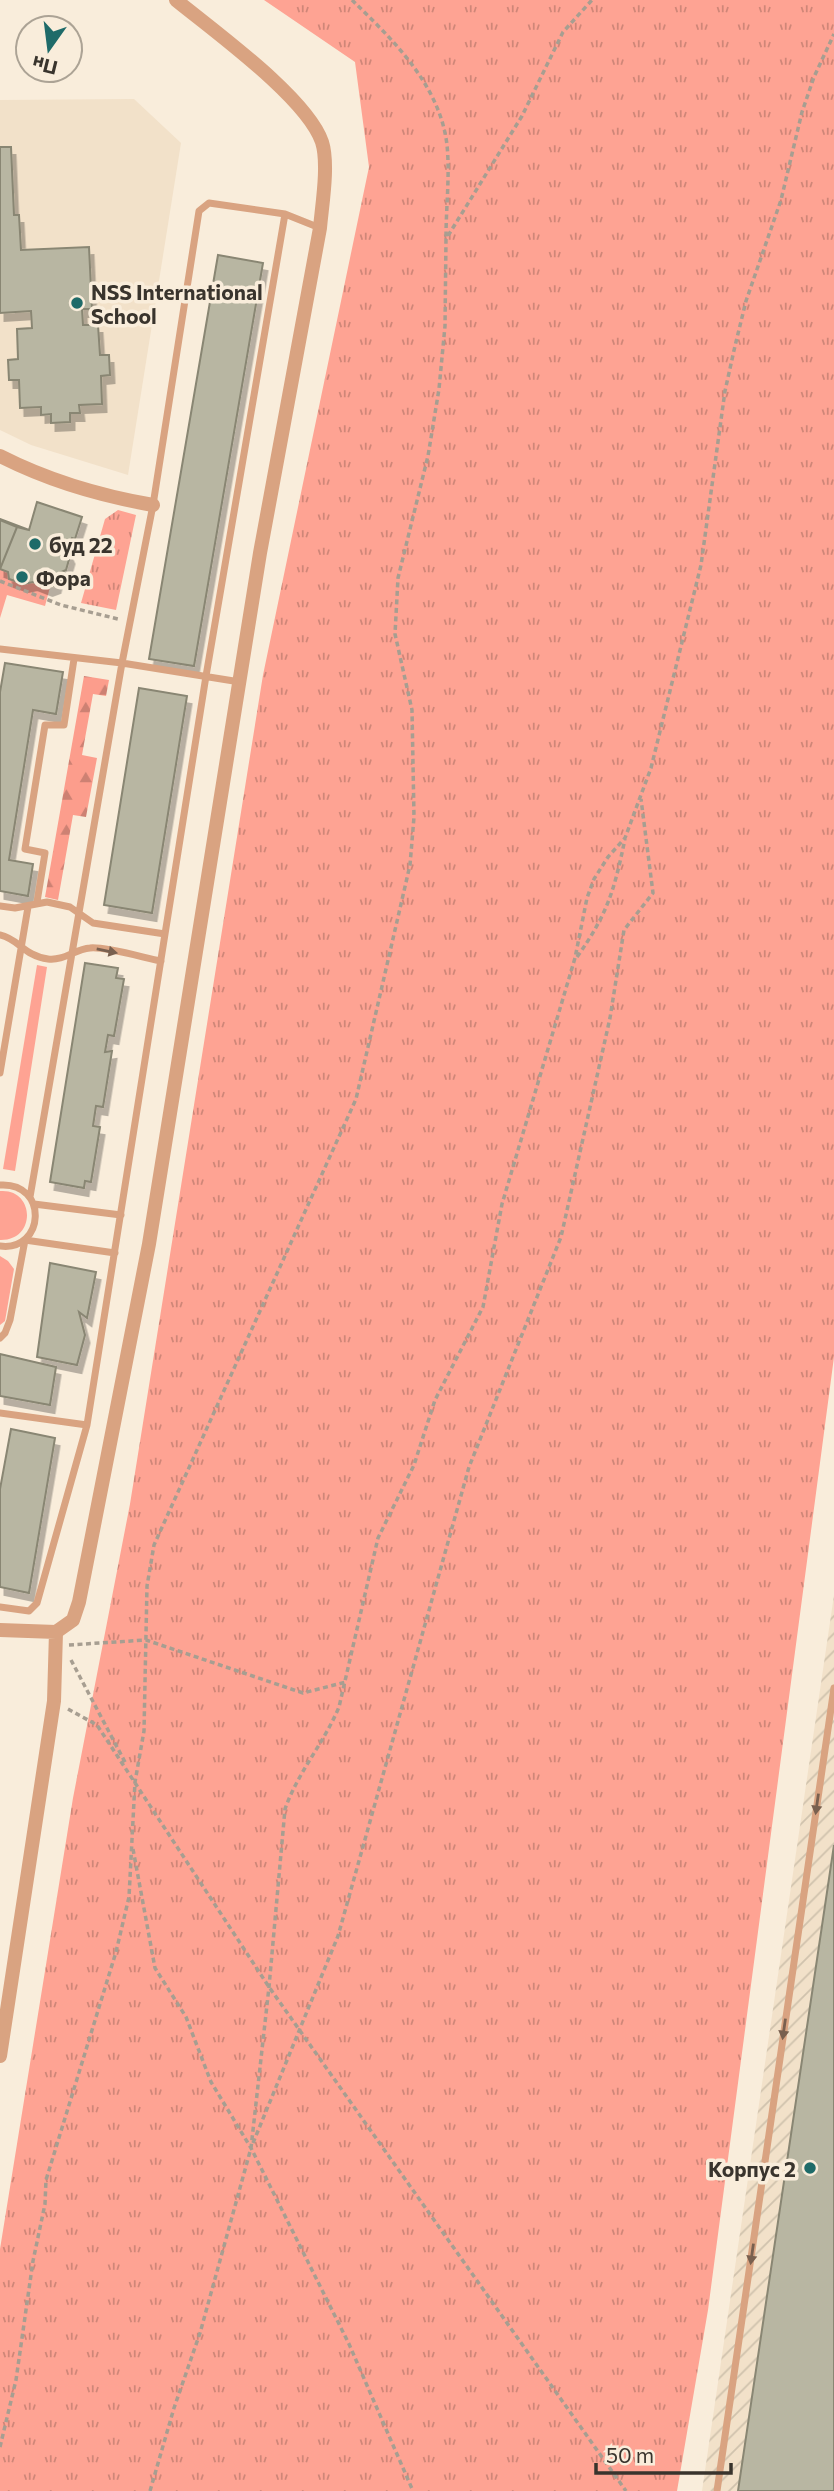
<svg xmlns="http://www.w3.org/2000/svg" width="834" height="2491" viewBox="0 0 834 2491" font-family="Commissioner,sans-serif">
	<defs>
		<pattern id="industrial-furrows" width="10" height="10" patternUnits="userSpaceOnUse" patternTransform="scale(1.75)"><rect width="10" height="10" fill="#f2e1c9"/><path d="M-1 1l2-2M0 10L10 0M9 11l2-2" fill="none" stroke="#d0c2ad"/></pattern>
		<pattern id="grass-tufts" width="24" height="20" patternUnits="userSpaceOnUse" patternTransform="scale(1.75)"><rect width="24" height="20" fill="#fea393"/><path d="M3 7l-1-3M5 7V3M7 7l1-3M15 17l-1-3M17 17v-4M19 17l1-3" fill="none" stroke="#cf8678"/></pattern>
		<pattern id="forest-firs" width="22" height="20" patternUnits="userSpaceOnUse" patternTransform="scale(1.75)"><rect width="22" height="20" fill="#fc9d8c"/><path d="M5 1l3.5 6h-7zM16 11l3.5 6h-7z" fill="#cd8173"/></pattern>
		<filter id="shadow"><feDropShadow dx="4.5" dy="8" stdDeviation="0" flood-color="#0004"/></filter>
	</defs>
	<rect width="100%" height="100%" fill="#f9eddb"/>
	<path fill="#f2e1c9" d="M 134,99 L 181,143 L 128,475 L 31,445 L 0,430 L 0,100 Z"/>
	<path fill="url(#industrial-furrows)" d="M 834,1595 L 834,2491 L 702,2491 Z"/>
	<path fill="url(#grass-tufts)" d="M 264,0 L 834,0 L 834,1357 L 708,2310 L 677,2491 L 0,2491 L 0,2249 L 73,1798 L 130,1504 L 263,675 L 369,167 L 355,62 Z
		M 118,510 L 136,515 L 116,610 L 81,603 L 105,519 Z"/>
	<path fill="url(#forest-firs)" d="M 84,676 L 109,680 L 106,696 L 93,694 L 82,755 L 97,758 L 86,817 L 73,815 L 58,900 L 45,897 Z"/>
	<path fill="#fea393" d="M 0,569 L 8,572 L 10,579 L 24,584 L 33,582 L 50,587 L 45,606 L 7,595 L 0,618 Z
		M 37,965 L 47,967 L 15,1171 L 3,1169 Z
		M 0,1191 C 35,1188 37,1241 0,1240 Z
		M 0,1256 L 8,1261 L 14,1269 L 5,1321 L 0,1325 Z"/>
	<path fill="#b8b6a2" stroke="#898673" stroke-width="2" filter="url(#shadow)" d="M 0,147 L 11,147 L 14,215 L 19,215 L 21,250 L 89,247 L 92,309 L 82,309 L 83,325 L 98,325 L 100,355 L 109,355 L 110,375 L 101,376 L 102,404 L 79,405 L 80,413 L 70,413 L 70,422 L 51,423 L 51,414 L 41,415 L 41,407 L 20,408 L 19,380 L 9,380 L 8,360 L 18,359 L 17,329 L 32,328 L 31,311 L 0,313 Z
		M 218,255 L 263,263 L 194,666 L 149,659 Z
		M 37,502 L 82,517 L 75,539 L 72,538 L 67,550 L 70,556 L 66,570 L 59,573 L 56,585 L 48,588 L 33,582 L 24,584 L 9,579 L 8,572 L 0,569 L 17,527 L 29,530 Z
		M 37,502 L 82,517 L 75,539 L 72,538 L 67,550 L 70,556 L 66,570 L 59,573 L 56,585 L 48,588 L 33,582 L 24,584 L 9,579 L 8,572 L 0,569 L 0,519 L 29,530 Z
		M 0,520 L 17,527 L 0,569 Z
		M 5,663 L 63,672 L 56,714 L 33,710 L 9,860 L 33,864 L 28,896 L 0,891 L 0,692 Z
		M 139,688 L 187,696 L 152,913 L 104,905 Z
		M 85,963 L 118,968 L 116,978 L 124,979 L 114,1036 L 108,1035 L 105,1052 L 112,1051 L 103,1107 L 96,1106 L 93,1126 L 100,1127 L 91,1182 L 85,1181 L 84,1188 L 50,1182 Z
		M 50,1263 L 96,1272 L 87,1318 L 79,1312 L 85,1335 L 77,1365 L 37,1357 Z
		M 0,1354 L 56,1367 L 50,1405 L 0,1396 Z
		M 11,1429 L 55,1438 L 29,1593 L 0,1587 L 0,1489 Z
		M 834,1845 L 834,2491 L 738,2491 Z"/>
	<g fill="none" stroke-linecap="round" stroke-linejoin="round">
		<path stroke="#a79e91" stroke-width="3.5" stroke-dasharray="5 3.5" stroke-linecap="butt" d="M 352,0 C 393,40 440,85 447,145 C 450,175 446,207 446,237
			M 0,581 L 61,605 L 118,619
			M 577,957 C 608,913 614,891 625,839
			M 69,1645 L 146,1640 L 303,1693 L 346,1682
			M 71,1660 L 126,1764
			M 68,1709 L 97,1725 L 269,1987 L 626,2491
			M 133,1849 L 155,1968 L 186,2017 L 211,2082 L 251,2148 L 349,2344 L 413,2491
			M 253,2143 L 338,1936 L 469,1467 L 561,1237 L 610,1018 L 624,930 L 653,893 L 641,799
			M 0,2447 L 16,2380 L 33,2261 L 45,2204 L 46,2180 L 116,1952 L 129,1897 L 135,1782 L 144,1731 L 147,1586 L 154,1545 L 356,1099 L 410,865 L 414,817 L 412,710 L 395,634 L 398,578 L 428,456 L 439,389 L 445,326 L 446,239 L 522,116 L 563,32 L 592,0
			M 150,2491 L 174,2408 L 200,2333 L 251,2148 L 269,1987 L 285,1809 C 298,1772 324,1743 339,1707 L 378,1538 L 414,1465 L 435,1400 L 483,1307 L 502,1204 L 575,958 L 587,898 L 594,879 L 608,857 L 625,838 L 651,768 L 701,565 L 725,391 L 735,346 L 746,301 L 781,200 L 802,112 L 814,77 L 834,34"/>
		<path stroke="#d9a381" stroke-width="7" d="M 285,214 L 320,228
			M 0,649 L 122,663 L 30,1197
			M 37,902 L 45,853 L 25,849 L 45,725 L 64,725 L 74,659
			M 0,906 L 15,908 L 47,902 L 70,907 L 93,923 L 165,934
			M 0,935 C 19,939 24,956 48,959 C 64,961 75,949 90,948 C 104,946 145,958 161,961
			M 0,1073 L 28,907
			M 0,1185 C 49,1182 45,1252 0,1246
			M 34,1204 L 121,1215
			M 0,1338 L 5,1333 L 10,1320 L 25,1240 L 115,1253
			M 0,1413 L 87,1425
			M 0,1607 L 29,1611 L 37,1603 L 87,1425 L 206,676 L 285,214 L 209,203 L 199,211 L 153,505 L 122,663 L 240,682
			M 717,2491 L 834,1688"/>
		<path stroke="#d9a381" stroke-width="14" d="M 0,456 C 47,480 101,496 153,505
			M 0,1630 L 56,1632 L 73,1620 L 79,1602 L 149,1244 L 260,553 L 320,228 C 322,205 329,164 322,142 C 307,98 214,31 176,0
			M 0,2056 L 54,1701 L 56,1632"/>
	</g>
	<defs><path id="oneway-solid" d="M-6-.8H1V-3.2L6.5 0L1 3.2V.8H-6Z" transform="scale(1.75)"/></defs>
	<g fill="#79604f">
		<use href="#oneway-solid" transform="translate(107 951) rotate(11)"/>
		<use href="#oneway-solid" transform="translate(817 1804) rotate(98)"/>
		<use href="#oneway-solid" transform="translate(784 2029) rotate(98)"/>
		<use href="#oneway-solid" transform="translate(752 2254) rotate(98)"/>
	</g>
	<g fill="#1f6b69" stroke="#f9eddb" stroke-width="2.5">
		<circle cx="77" cy="303" r="7"/>
		<circle cx="35" cy="544" r="7"/>
		<circle cx="22" cy="577" r="7"/>
		<circle cx="810" cy="2168" r="7"/>
	</g>
	<g text-anchor="middle" dominant-baseline="central" stroke-width="7" stroke-linejoin="round" paint-order="stroke">
		<g font-size="21" font-weight="bold" fill="#39342d" stroke="#f9eddb" text-anchor="start">
			<text x="91" y="291">NSS International<tspan x="91" dy="24">School</tspan></text>
			<text x="49" y="544">буд 22</text>
			<text x="36" y="577">Фора</text>
			<text x="796" y="2168" text-anchor="end">Корпус 2</text>
		</g>
	</g>
	<g transform="translate(49 49) rotate(194)"><circle r="33" fill="#f9eddb" stroke="#aca395" stroke-width="2"/>
	<path d="M0-5L12 26L0 18L-12 26Z" fill="#1f6b69"/>
	<text y="-10" font-size="19" font-weight="bold" text-anchor="middle" fill="#39342d">Пн</text>
	</g>
	<path d="M596 2463v10h135v-10" fill="none" stroke="#39342d" stroke-width="3.5"/>
	<text x="606" y="2463" font-size="21" fill="#39342d" stroke="#f9eddb" stroke-width="5" paint-order="stroke">50 m</text>
</svg>
